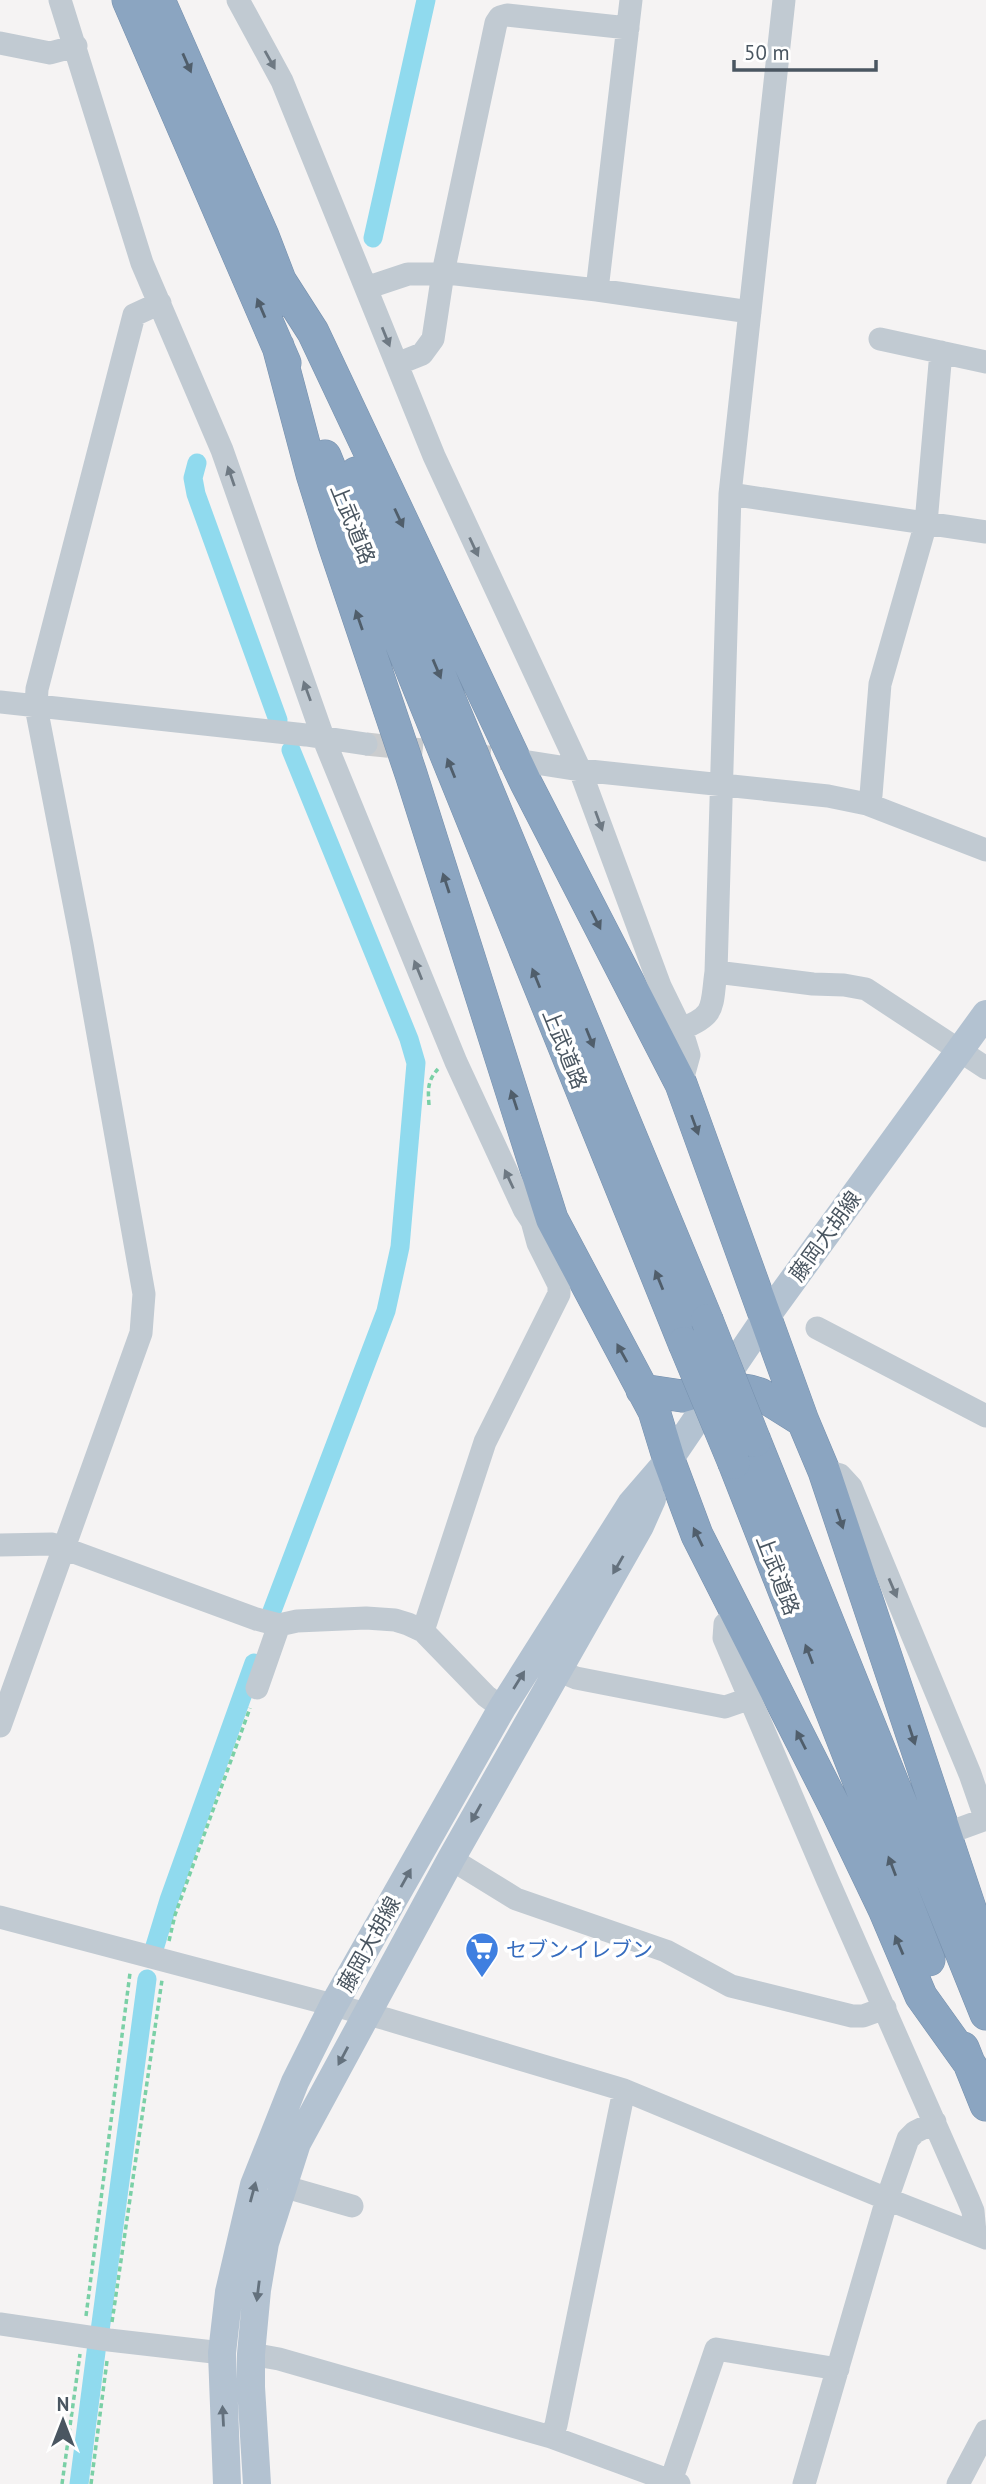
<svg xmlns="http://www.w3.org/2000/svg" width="986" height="2484" viewBox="0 0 986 2484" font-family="'PT Sans','Noto Sans JP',sans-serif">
	<rect width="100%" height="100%" fill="#f5f3f3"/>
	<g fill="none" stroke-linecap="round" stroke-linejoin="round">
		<path stroke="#90daee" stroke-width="19" d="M 373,238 L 426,0
			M 197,463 L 193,478 L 196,494 L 278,720
			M 272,1611 L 386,1311 L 400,1247 L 416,1063 L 409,1039 L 291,750
			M 155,1946 L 169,1900 L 254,1663
			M 100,2331 L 147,1979
			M 79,2484 L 97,2344"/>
		<path stroke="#caccce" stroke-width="23" stroke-dasharray="23 11" stroke-linecap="butt" d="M 366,744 L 527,761"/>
		<g stroke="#7690ad" stroke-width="33">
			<path id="highway" d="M 128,0 L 285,363
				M 159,0 L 263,236 L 288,301
				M 281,282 L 313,332 L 526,783 L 681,1084 L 803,1421 L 824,1471 L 986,1956
				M 278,346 L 312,474 L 334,545 L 411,774 L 552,1219 L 654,1411 L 669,1460 L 697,1535 L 838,1813 L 884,1909 L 921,1996 L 971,2066
				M 325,456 L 684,1343
				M 356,473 L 707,1320
				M 642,1390 L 682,1396 L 718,1386 L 750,1391 L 760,1394 L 803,1421
				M 755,1441 L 986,2014
				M 734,1463 L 929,1960
				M 963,2048 L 986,2105"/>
		</g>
		<path stroke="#7ad0a6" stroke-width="3.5" stroke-dasharray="5 3.5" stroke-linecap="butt" d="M 429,1105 C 428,1090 427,1081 438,1069
			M 169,1941 L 175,1915 L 250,1708
			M 86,2316 L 130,1973
			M 112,2322 L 162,1980
			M 62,2484 L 80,2354
			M 91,2484 L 107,2361"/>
		<path stroke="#c1cad2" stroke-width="23" d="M 60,0 L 142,263 L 222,450 L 323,737 L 456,1062 L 524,1209 L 532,1221 L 552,1219
			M 238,0 L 282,81 L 434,456 L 580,770 L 660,986 L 681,1029 L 689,1055 L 681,1084
			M 0,43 L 50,53 L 76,46
			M 366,288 L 408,274 L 456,274 L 597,290 L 750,312
			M 597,290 L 631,0
			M 880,339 L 986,362
			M 397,364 L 422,354 L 433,339 L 443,273 L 496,23 L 500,17 L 507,15 L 628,28
			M 730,494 L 986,532
			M 0,702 L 306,735 L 366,744
			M 529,762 L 580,770 L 828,796 L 867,804 L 986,850
			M 867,804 L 871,795 L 880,684 L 926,523 L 941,352
			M 716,972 L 813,984 L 844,985 L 866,989 L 986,1068
			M 681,1029 C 717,1015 711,1007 716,972 L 730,494 L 784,0
			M 817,1328 L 986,1416
			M 824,1471 L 840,1475 L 851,1487 L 970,1774 L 986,1820
			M 0,1545 L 52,1544 L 256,1619 L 279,1625 L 297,1621 L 366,1618 L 395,1620 L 408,1624 L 423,1631 L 486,1696 L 502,1708
			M 738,1613 L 725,1624 L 724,1638 L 828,1881 L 968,2199 L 973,2211 L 975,2233
			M 423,1631 L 485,1442 L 559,1294 L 559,1285 L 538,1243 L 532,1221
			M 557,1670 L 576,1678 L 725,1707 L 751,1698
			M 257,1688 L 279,1625
			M 0,1726 L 141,1333 L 144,1294 L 82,944 L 36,707 L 37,689 L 134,315 L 160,303
			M 956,1830 L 986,1819
			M 451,1859 L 516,1899 L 666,1951 L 731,1986 L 852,2016 L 863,2016 L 885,2008
			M 0,1917 L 386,2019 L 624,2090 L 887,2199 L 986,2238
			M 282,2186 L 352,2206
			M 0,2324 L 109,2340 L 222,2353
			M 251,2354 L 279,2359 L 551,2437 L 679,2484
			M 551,2437 L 556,2425 L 624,2090
			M 674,2484 L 674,2472 L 716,2349 L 838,2369
			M 804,2484 L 887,2199 L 908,2139 L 915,2132 L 935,2122
			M 958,2484 L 986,2431"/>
		<path stroke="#b3c2d1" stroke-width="28" d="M 227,2484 L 222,2353 L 229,2292 L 254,2185 L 295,2082 L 333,2006 L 502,1708 L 631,1504 L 669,1460 L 766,1317 L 986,1014
			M 257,2484 L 251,2387 L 251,2354 L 257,2290 L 265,2243 L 297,2143 L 451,1859 L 640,1526 L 652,1499"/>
		<use href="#highway" stroke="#8ba5c1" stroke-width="32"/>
		<g stroke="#7690ad" stroke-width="33" stroke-linecap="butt">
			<path id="highway-bridge" d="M 707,1320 L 755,1441
				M 684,1343 L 734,1463"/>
		</g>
		<use href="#highway-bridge" stroke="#8ba5c1" stroke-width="32"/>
	</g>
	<defs><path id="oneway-solid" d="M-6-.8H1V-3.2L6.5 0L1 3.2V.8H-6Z" transform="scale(1.75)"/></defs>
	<g fill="#6e7983">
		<use href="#oneway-solid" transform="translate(270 60) rotate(61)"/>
		<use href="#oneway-solid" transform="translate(386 337) rotate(68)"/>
		<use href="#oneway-solid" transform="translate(231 476) rotate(-109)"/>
		<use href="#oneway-solid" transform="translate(474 547) rotate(65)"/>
		<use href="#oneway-solid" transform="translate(307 691) rotate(-110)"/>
		<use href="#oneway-solid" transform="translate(599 821) rotate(70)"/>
		<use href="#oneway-solid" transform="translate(418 970) rotate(-112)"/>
		<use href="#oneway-solid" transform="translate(509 1179) rotate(-115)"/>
		<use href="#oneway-solid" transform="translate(893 1588) rotate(67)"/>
	</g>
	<g fill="#505e6b">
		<use href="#oneway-solid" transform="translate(187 63) rotate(66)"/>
		<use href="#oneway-solid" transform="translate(261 308) rotate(-113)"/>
		<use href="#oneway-solid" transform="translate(399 518) rotate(65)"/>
		<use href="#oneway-solid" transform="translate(359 620) rotate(-109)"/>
		<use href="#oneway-solid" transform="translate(437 669) rotate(67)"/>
		<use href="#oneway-solid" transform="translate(451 768) rotate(-112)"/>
		<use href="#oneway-solid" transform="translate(446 883) rotate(-108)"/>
		<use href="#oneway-solid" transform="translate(596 920) rotate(63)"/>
		<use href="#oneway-solid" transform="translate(536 978) rotate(-112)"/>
		<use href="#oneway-solid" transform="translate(590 1038) rotate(68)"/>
		<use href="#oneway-solid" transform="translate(514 1100) rotate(-108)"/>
		<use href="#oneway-solid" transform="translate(695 1125) rotate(70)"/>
		<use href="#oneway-solid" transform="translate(659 1280) rotate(-112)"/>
		<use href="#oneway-solid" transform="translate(622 1353) rotate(-119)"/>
		<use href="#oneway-solid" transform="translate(840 1519) rotate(72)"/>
		<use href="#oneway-solid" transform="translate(698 1537) rotate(-116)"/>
		<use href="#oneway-solid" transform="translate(809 1654) rotate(-111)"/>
		<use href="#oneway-solid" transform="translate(912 1735) rotate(72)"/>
		<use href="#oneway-solid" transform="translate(801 1740) rotate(-117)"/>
		<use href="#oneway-solid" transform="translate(892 1866) rotate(-111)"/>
		<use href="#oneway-solid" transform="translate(899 1945) rotate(-113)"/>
	</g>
	<g fill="#64717d">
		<use href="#oneway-solid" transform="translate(618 1565) rotate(120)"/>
		<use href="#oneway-solid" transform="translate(519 1680) rotate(-58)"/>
		<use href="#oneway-solid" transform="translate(476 1813) rotate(119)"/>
		<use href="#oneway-solid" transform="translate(406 1878) rotate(-61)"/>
		<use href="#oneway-solid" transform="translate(343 2056) rotate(118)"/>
		<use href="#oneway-solid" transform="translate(253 2192) rotate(-75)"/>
		<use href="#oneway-solid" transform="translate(258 2291) rotate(97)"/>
		<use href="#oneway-solid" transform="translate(223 2416) rotate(-93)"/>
	</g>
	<defs>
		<g id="supermarket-pin" transform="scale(1.75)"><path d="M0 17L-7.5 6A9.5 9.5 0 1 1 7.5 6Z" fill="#3f7fe0" stroke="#fff"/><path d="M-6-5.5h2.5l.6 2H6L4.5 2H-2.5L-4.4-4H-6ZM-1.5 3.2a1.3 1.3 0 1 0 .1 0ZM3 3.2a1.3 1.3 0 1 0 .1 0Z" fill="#fff"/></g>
	</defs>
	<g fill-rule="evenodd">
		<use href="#supermarket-pin" x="482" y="1949"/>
	</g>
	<g text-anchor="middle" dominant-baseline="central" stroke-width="7" stroke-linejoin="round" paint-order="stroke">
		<g font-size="21" fill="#4a5661" stroke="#fff">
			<text transform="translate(353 524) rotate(68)">上武道路</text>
			<text transform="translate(565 1049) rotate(68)">上武道路</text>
			<text transform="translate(825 1236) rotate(-54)">藤岡大胡線</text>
			<text transform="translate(778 1575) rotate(69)">上武道路</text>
			<text transform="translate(369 1944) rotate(-61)">藤岡大胡線</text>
		</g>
		<g font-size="21" fill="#366cbe" stroke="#fff" text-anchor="start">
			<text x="506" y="1949">セブンイレブン</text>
		</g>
	</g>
	<g transform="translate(63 2421)" stroke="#ffffff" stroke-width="5" paint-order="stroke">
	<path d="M0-5L12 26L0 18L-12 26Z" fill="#4a5661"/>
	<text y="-10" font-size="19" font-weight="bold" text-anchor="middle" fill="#4a5661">N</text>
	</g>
	<path d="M734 60v10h142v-10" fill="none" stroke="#4a5661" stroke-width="3.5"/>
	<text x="744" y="60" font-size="21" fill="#4a5661" stroke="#ffffff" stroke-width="5" paint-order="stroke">50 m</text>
</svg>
